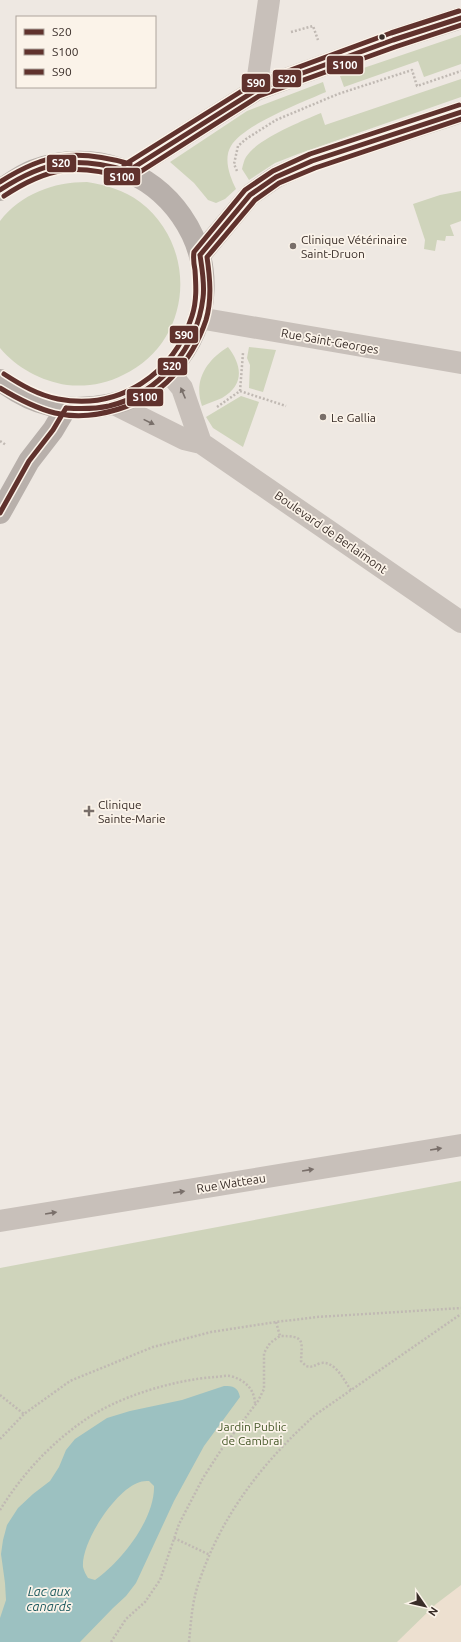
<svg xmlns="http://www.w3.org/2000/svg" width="461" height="1642" viewBox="0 0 461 1642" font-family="Ubuntu,sans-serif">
	<rect width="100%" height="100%" fill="#eee8e2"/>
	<path fill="#cfd4bb" d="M 461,35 L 461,64 L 424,77 L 418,61 L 344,87 L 340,76 Z
		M 461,79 L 461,97 L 298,154 L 275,163 L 249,180 L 242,169 C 243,165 244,160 246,157 C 257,139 302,121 321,113 L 325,125 Z
		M 323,82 L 326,92 C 303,102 243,125 231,146 C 223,159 230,177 236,189 L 225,199 L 216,203 L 208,200 L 194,183 L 170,162 L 247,111 Z
		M 87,182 C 106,185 124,190 140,202 C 200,248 192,343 123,375 C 106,384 86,387 67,385 C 41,381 17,368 0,348 L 0,221 C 21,194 53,182 87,182 Z
		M 461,191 L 461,221 L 450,225 L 454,236 L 446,236 L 445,241 L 437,240 L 435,251 L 424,249 L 425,240 L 413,204 L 440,195 Z
		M 228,347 C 242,365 245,385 222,398 C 216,401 208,403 202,406 C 193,380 207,360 228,347 Z
		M 249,347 L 276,350 L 263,392 L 249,388 L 250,365 L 247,358 Z
		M 241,396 L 259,402 L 243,447 L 213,428 L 206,417 Z
		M 461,1181 L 461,1642 L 0,1642 L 0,1268 Z"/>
	<path fill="#ede0d0" d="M 461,1585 L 461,1642 L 397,1642 L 436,1604 Z"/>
	<path fill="#9cc1c1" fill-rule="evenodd" d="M 224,1386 C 233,1386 238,1387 240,1397 L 204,1446 L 174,1501 L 136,1583 L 126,1596 L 113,1608 L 80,1642 L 0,1642 L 0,1618 L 6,1600 L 5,1583 L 1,1554 L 3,1540 L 7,1525 L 18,1508 L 33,1494 L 50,1481 L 59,1467 L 66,1450 L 75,1439 L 107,1418 L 130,1411 L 182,1400 ZM 149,1481 L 154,1486 C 155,1519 121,1562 95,1580 L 88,1578 C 86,1575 84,1571 83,1567 C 81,1542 116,1489 140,1482 C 142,1481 146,1481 149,1481 Z"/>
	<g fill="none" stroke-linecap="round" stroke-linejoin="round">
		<path stroke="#c0b9b3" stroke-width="2.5" stroke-dasharray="2 2" stroke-linecap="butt" d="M 291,32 L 313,26 L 318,40
			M 237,171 L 234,164 L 238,146 L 246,139 L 276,120 L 338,94 L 412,70 L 417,86 L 461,71
			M 240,391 L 286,406
			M 217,407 L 240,391 L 243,353
			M 0,441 L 6,445
			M 276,1322 L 280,1336 C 305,1336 302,1340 301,1361 L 306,1366 C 312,1368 315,1365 321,1363 C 336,1361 344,1381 351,1390
			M 0,1395 L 24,1414
			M 0,1439 L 24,1414 L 70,1381 L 153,1347 L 211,1332 L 276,1322 L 317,1317 L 461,1308
			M 0,1510 C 21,1476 49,1445 82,1422 C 116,1397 173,1380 215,1377 C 220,1377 226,1375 230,1376 C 246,1380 255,1390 255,1405
			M 174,1538 L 210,1555
			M 111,1642 L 126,1619 L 145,1602 L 160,1580 L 179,1524 L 203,1478 L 221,1450 L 258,1401 L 264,1389 L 264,1353 L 270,1343 L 280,1336
			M 189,1642 C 191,1622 192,1601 199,1582 C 222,1514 263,1462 315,1415 L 461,1314"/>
		<path stroke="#c8c0ba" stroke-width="22" d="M 256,90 L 269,0
			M 199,318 L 461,363
			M 168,371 L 182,388 L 201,443
			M 114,404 L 184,439 L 201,443 L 461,622
			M 0,1221 L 461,1145"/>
		<path stroke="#b8b0ab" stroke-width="22" d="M 128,171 L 256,90 L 393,40 L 461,18
			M 0,190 C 11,183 21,175 34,170 C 157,126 258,270 171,368 C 155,386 132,401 107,405 C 66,413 33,406 0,380
			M 200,255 L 250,195 L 276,177 L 312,161 L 461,112
			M 0,513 L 29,461 L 53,430 L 66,408"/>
		<g stroke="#fbf3e9" stroke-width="8">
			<path id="bus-1" d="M 128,171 L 256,90 L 393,40 L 461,18
				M 0,190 C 46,160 75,156 128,171
				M 200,255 L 250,195 L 276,177 L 312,161 L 461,112
				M 66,408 C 80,409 95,409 109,406 C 159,394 197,348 203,298 C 205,284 202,269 200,255
				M 0,513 L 29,461 L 53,430 L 66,408"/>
		</g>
		<g stroke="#fbf3e9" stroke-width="8">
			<path id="bus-2" d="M 132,177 L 259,96 L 395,47 L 461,25
				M 4,196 C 48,167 75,163 126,178
				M 0,388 C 18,399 35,408 55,413 C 94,422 145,406 172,377 C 187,361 199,341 206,320 C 212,300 210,278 207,257 L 255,200 L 279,183 L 315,168 L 461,119"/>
		</g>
		<g stroke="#fbf3e9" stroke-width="8">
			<path id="bus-3" d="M 124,165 L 253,84 L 391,33 L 459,11
				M 0,182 C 46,152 78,149 130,164
				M 4,374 C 21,385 38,395 58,399 C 120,411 174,373 192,316 C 197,301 196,285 195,270 C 194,265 193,258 194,252 L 245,190 L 273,171 L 310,154 L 459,105"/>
		</g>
		<use href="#bus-1" stroke="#60322d" stroke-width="5"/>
		<use href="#bus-2" stroke="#60322d" stroke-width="5"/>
		<use href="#bus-3" stroke="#60322d" stroke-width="5"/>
	</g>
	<defs><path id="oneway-solid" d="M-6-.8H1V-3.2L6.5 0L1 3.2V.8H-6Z"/></defs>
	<g fill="#796f6a">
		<use href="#oneway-solid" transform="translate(183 393) rotate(-113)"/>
		<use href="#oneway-solid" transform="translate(149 422) rotate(26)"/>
		<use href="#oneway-solid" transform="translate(436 1149) rotate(-9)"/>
		<use href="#oneway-solid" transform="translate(308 1170) rotate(-9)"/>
		<use href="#oneway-solid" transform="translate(179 1192) rotate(-9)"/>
		<use href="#oneway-solid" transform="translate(51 1213) rotate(-9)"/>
	</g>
	<circle fill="#392d28" stroke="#fbf3e9" stroke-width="1.5" cx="382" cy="37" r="3.5"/>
	<g fill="#786e69" stroke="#fbf3e9" stroke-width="1.5">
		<circle cx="293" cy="246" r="4"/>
		<circle cx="323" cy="417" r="4"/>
		<path d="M87 805h4v4h4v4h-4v4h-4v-4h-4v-4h4z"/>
	</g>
	<g text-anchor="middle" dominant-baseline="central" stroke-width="3.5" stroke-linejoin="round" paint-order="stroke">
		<g font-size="12" fill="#392d28" stroke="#fbf3e9" text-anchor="start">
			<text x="301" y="239">Clinique Vétérinaire<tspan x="301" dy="14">Saint-Druon</tspan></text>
			<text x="331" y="417">Le Gallia</text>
			<text x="98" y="804">Clinique<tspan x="98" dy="14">Sainte-Marie</tspan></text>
		</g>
		<g font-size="12" fill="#392d28" stroke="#fbf3e9">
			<text transform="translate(330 341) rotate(10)">Rue Saint-Georges</text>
			<text transform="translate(331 532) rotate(35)">Boulevard de Berlaimont</text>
			<text transform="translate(231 1183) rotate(-9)">Rue Watteau</text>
		</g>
		<g font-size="12" fill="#47592a" stroke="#fbf3e9">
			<text x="252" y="1426">Jardin Public<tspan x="252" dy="14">de Cambrai</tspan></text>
		</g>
		<g font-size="13" font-style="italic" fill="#1a585d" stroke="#fbf3e9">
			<text x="49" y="1591">Lac aux<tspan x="49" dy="15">canards</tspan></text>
		</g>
	</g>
	<g stroke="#fbf3e9" stroke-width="1.5">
		<rect x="326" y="55" width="38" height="20" rx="4" fill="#60322d"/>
		<rect x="272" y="69" width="30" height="19" rx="4" fill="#60322d"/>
		<rect x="241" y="73" width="30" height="20" rx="4" fill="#60322d"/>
		<rect x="46" y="154" width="31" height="19" rx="4" fill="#60322d"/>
		<rect x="103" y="167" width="38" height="19" rx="4" fill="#60322d"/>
		<rect x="169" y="325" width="30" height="19" rx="4" fill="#60322d"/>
		<rect x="157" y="357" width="31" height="19" rx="4" fill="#60322d"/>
		<rect x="126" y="388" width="38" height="19" rx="4" fill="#60322d"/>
	</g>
	<g font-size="11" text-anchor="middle" font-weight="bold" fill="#fff">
		<text x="345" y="69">S100</text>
		<text x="287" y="83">S20</text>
		<text x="256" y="87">S90</text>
		<text x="61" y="167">S20</text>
		<text x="122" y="181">S100</text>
		<text x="184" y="339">S90</text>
		<text x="172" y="370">S20</text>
		<text x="145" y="401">S100</text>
	</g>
	<rect x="16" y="16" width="140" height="72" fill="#fbf3e9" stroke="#ada49c"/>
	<rect x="24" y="29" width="20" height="6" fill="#60322d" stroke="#ada49c"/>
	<text x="52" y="36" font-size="12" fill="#392d28">S20</text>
	<rect x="24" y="49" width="20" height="6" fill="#60322d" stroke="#ada49c"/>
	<text x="52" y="56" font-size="12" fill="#392d28">S100</text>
	<rect x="24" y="69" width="20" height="6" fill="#60322d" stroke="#ada49c"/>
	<text x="52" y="76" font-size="12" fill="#392d28">S90</text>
	<g transform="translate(425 1606) rotate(124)" stroke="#fbf3e9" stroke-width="3" paint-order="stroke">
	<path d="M0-3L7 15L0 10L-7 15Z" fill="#392d28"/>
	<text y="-6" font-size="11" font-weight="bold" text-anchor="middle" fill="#392d28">N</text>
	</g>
</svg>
